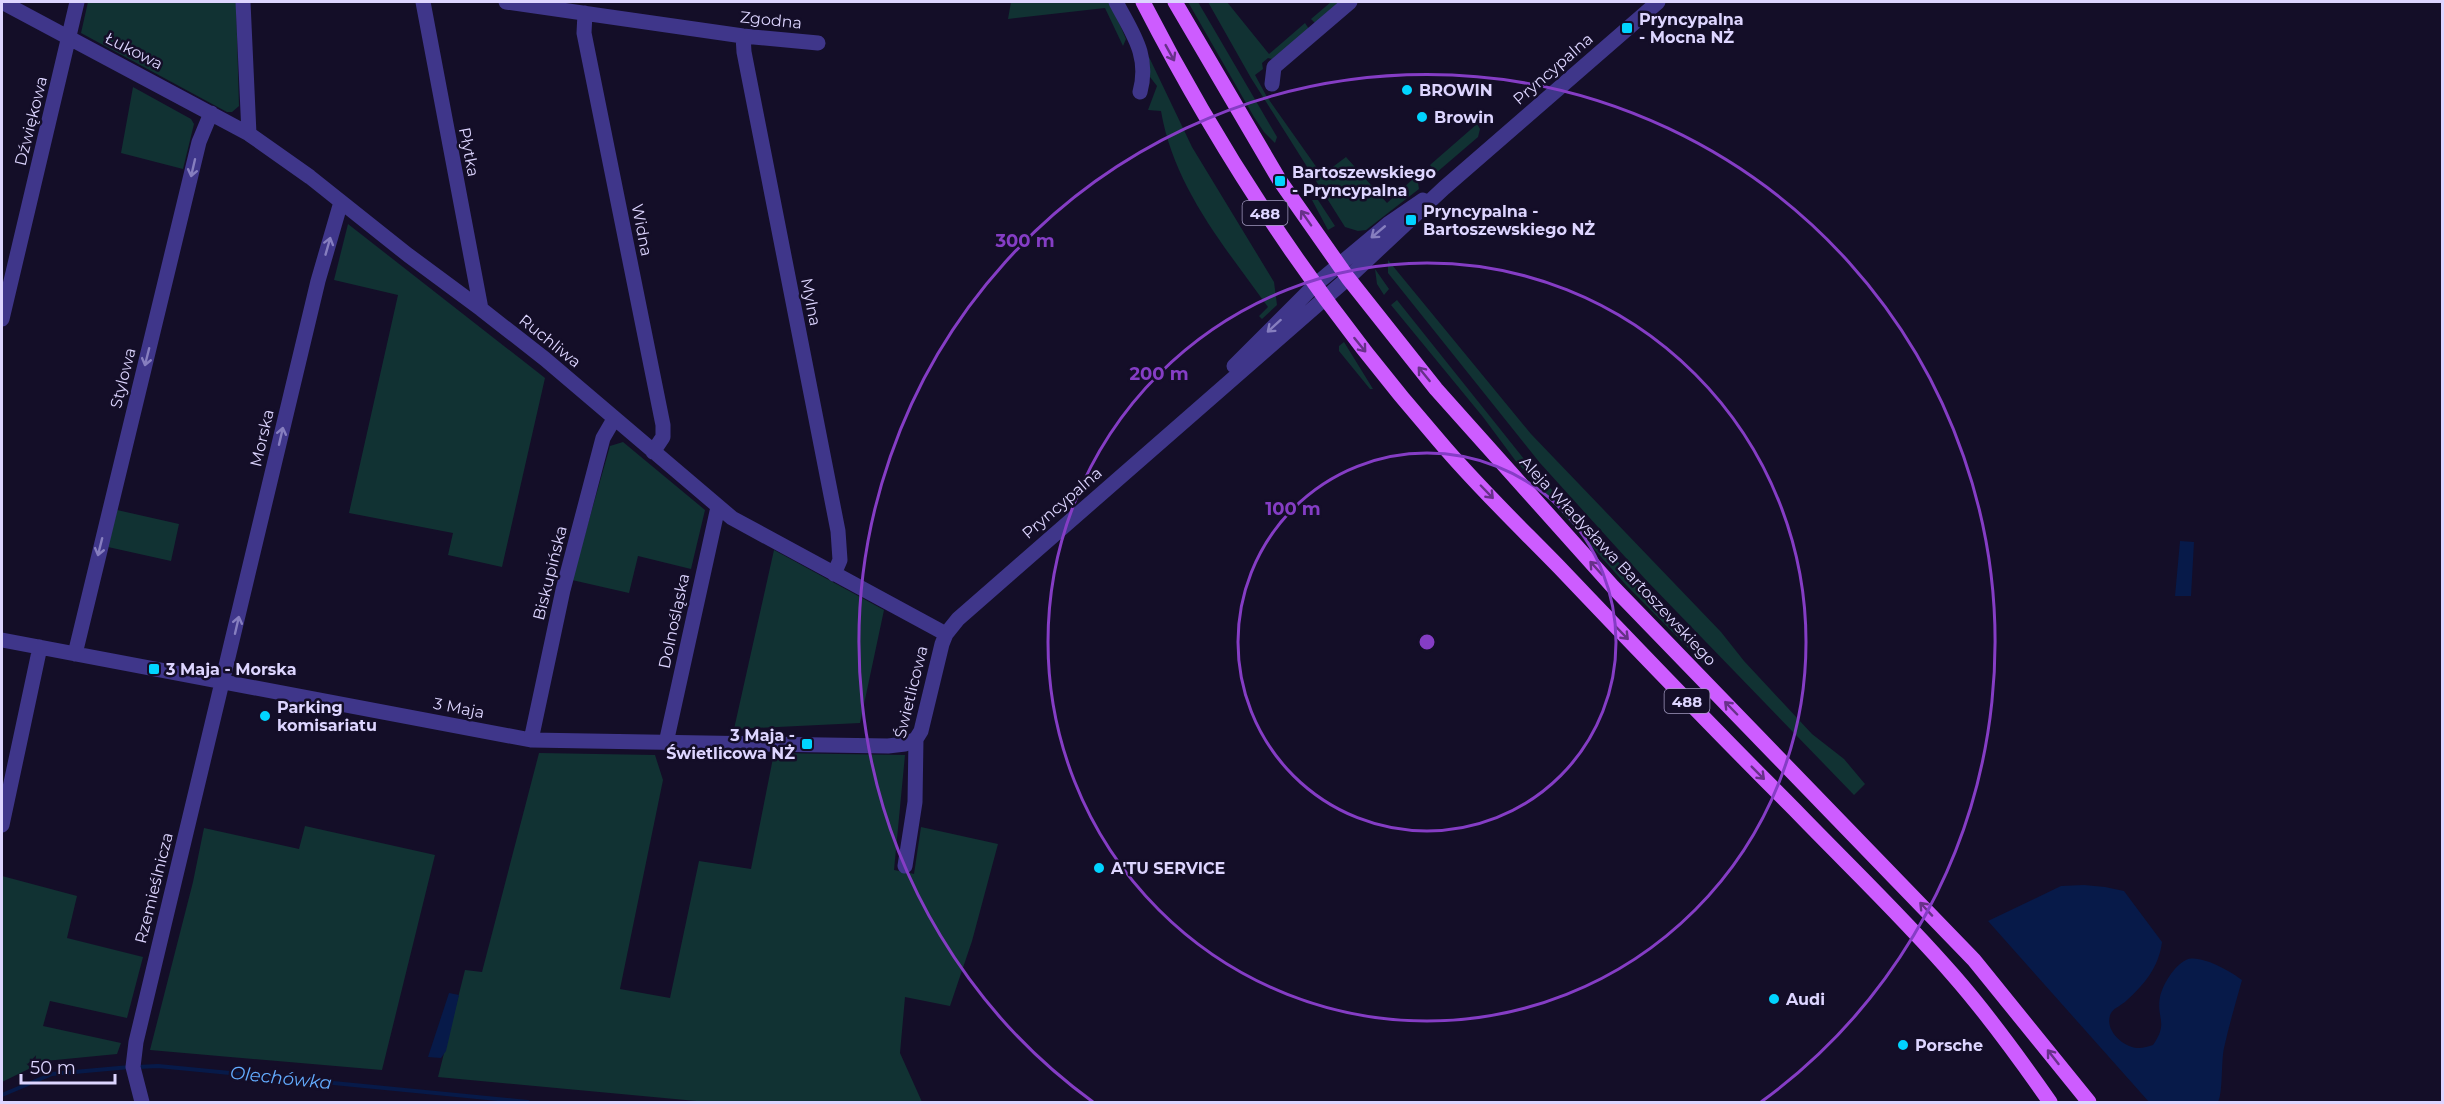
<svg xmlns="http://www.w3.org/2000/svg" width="2444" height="1104" viewBox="0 0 2444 1104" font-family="Montserrat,sans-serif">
	<rect width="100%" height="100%" fill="#140e28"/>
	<path fill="#113233" d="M 88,2 L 236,2 L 239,106 L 232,112 L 227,112 L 81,33 Z
		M 1011,2 L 1110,2 L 1126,39 L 1123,46 L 1105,8 L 1008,19 Z
		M 1188,2 L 1198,2 L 1277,137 L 1275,143 L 1264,132 L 1254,117 Z
		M 1208,2 L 1227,2 L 1269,54 L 1305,23 L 1309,29 L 1272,59 L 1268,58 L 1262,63 L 1263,69 L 1255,75 L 1267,97 L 1322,175 L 1346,157 L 1387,203 L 1414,178 L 1418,183 L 1419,189 L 1366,230 L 1358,231 L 1345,227 L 1251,78 Z
		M 1331,2 L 1339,2 L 1315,23 L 1311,19 Z
		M 1149,57 L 1192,147 L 1274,282 L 1277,305 L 1262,319 L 1259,316 L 1268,307 C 1224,246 1174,187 1161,111 L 1148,110 L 1157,86 L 1150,77 Z
		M 133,87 L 191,119 L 194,124 L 183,169 L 121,153 Z
		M 1477,124 L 1480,129 L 1478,137 L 1436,173 L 1430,165 Z
		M 1312,200 L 1318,200 L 1335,226 L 1328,230 Z
		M 348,224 L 545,378 L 502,567 L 448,555 L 453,533 L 349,513 L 398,295 L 334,280 Z
		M 1388,260 L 1531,434 L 1721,632 L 1744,661 L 1812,734 L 1844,759 L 1865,784 L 1854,795 L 1646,580 L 1540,463 L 1388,273 Z
		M 1375,269 L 1389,289 L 1384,295 L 1377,284 Z
		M 1397,300 L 1528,464 L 1645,591 L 1712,660 L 1705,665 L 1626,585 L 1515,460 L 1483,417 L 1391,305 Z
		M 1344,342 L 1373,389 L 1370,389 L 1339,351 L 1339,346 Z
		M 623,442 L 705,510 L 691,569 L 638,556 L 629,593 L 572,580 L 610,446 Z
		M 117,510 L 179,524 L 171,561 L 108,547 Z
		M 774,550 L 884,610 L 860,723 L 734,729 Z
		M 539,753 L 655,755 L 663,780 L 620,989 L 670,998 L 699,861 L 751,869 L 774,753 L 905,755 L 894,870 L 914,874 L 921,827 L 998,844 L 972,941 L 950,1006 L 905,997 L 900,1053 L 922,1102 L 707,1102 L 438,1077 L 465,970 L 482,972 Z
		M 305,826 L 435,855 L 382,1070 L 150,1050 L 193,882 L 204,828 L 299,849 Z
		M 2,876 L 77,896 L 67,938 L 143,957 L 127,1018 L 50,1001 L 43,1026 L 121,1043 L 117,1054 L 45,1061 L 2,1082 Z"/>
	<path fill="#071a49" d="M 2180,541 L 2194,542 L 2191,596 L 2175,596 Z
		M 2084,885 L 2105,887 L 2124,891 L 2162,942 C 2159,967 2144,985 2126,1001 C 2122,1005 2114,1008 2111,1013 C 2103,1029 2123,1048 2139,1048 C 2143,1048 2149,1046 2153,1045 C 2169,1022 2156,1019 2160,997 C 2163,984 2174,966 2186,960 C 2199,953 2232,972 2242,980 C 2236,1002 2229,1025 2224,1048 C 2221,1062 2223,1093 2218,1102 L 2149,1102 L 1988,921 L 2061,886 Z
		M 449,993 L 459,995 L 446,1051 L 441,1058 L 428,1057 Z"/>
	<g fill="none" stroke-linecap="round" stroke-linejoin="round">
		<path stroke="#071a49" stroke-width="4" d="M 137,1067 L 158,1066 L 528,1102
			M 2,1095 L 52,1074 L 130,1067"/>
		<path stroke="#3f368a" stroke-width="15" d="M 2,2 L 249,134 L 310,177 L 408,255 L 481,309 L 545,359 L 732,518 L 946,634
			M 243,2 L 249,134
			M 423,2 L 481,309
			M 506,2 L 743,36 L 818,43
			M 1116,2 C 1132,33 1150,55 1140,92
			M 585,13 L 584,33 L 663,425 L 663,437 L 653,452
			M 743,36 L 744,52 L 838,531 L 840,560 L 834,574
			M 1272,84 L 1274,67 L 1350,2
			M 2,319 L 77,2
			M 1234,366 L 1315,285 L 1388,224 L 1423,200
			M 2,640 L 531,740 L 888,746 L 905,744 L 916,739
			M 75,654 L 199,142 L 211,113
			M 531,740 L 563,590 L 603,438 L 614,419
			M 666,743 L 718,507
			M 2,825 L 40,647
			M 905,866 L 915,802 L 916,739 L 921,731 L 942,644 L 946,634 L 958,619 L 1348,278 L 1444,188 L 1658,2
			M 142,1102 L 133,1067 L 136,1042 L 318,281 L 341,202"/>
		<path stroke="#cd5cff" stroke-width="15" d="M 1143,2 C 1224,160 1323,308 1440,442 C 1477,486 1519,526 1559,567 C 1637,649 1715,730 1795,810 C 1848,865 1904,918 1954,976 C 1989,1016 2020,1059 2050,1102
			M 1175,2 L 1280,181 L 1348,278 L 1436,389 L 1613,587 L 1974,960 L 2089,1102"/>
	</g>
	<defs><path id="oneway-shaft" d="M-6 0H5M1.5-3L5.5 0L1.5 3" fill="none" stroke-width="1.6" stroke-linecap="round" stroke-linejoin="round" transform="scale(1.5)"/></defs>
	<g stroke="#673189">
		<use href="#oneway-shaft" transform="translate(1170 53) rotate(61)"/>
		<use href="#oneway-shaft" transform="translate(1306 218) rotate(-125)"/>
		<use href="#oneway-shaft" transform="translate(1360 345) rotate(51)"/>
		<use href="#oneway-shaft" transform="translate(1424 374) rotate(-129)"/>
		<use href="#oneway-shaft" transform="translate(1487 492) rotate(46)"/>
		<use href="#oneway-shaft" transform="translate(1596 568) rotate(-132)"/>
		<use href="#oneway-shaft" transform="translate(1622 633) rotate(46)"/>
		<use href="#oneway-shaft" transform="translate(1731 708) rotate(-134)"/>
		<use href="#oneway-shaft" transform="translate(1758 773) rotate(45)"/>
		<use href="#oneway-shaft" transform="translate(1926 909) rotate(-133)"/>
		<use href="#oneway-shaft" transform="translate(2053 1057) rotate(-128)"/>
	</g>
	<g stroke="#867ebf">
		<use href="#oneway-shaft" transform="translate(193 168) rotate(103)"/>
		<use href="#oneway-shaft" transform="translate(1378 232) rotate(140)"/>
		<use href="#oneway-shaft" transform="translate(328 246) rotate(-74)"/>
		<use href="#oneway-shaft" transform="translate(1274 326) rotate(138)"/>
		<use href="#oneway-shaft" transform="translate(147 357) rotate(104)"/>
		<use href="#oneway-shaft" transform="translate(281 436) rotate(-77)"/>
		<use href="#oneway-shaft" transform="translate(100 547) rotate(104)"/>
		<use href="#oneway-shaft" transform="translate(237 625) rotate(-77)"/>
	</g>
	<g fill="none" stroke="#853dc5" stroke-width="3">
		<circle cx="1427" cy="642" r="189"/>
		<circle cx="1427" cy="642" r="379"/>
		<path d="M1093 1102A568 568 0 1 1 1761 1102"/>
	</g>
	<g fill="#01d4ff" stroke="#140e28" stroke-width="2">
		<rect x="1621" y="22" width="12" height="12" rx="3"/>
		<circle cx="1407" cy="90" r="6"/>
		<circle cx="1422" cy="117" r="6"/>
		<rect x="1274" y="175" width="12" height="12" rx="3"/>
		<rect x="1405" y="214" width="12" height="12" rx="3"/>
		<rect x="148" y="663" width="12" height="12" rx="3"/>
		<circle cx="265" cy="716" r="6"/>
		<rect x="801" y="738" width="12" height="12" rx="3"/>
		<circle cx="1099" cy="868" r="6"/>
		<circle cx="1774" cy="999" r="6"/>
		<circle cx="1903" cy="1045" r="6"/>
	</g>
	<g text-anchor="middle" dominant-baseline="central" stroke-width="5" stroke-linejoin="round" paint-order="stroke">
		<g fill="#140e28" stroke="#a199be" stroke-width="1.5">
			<rect x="1242.5" y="201" width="45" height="24" rx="4.5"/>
			<rect x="1664.5" y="689" width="45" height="24" rx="4.5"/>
		</g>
		<g font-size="15" font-weight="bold" fill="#ddd5ff">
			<text x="1265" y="213">488</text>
			<text x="1687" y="701">488</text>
		</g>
		<g font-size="16" font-weight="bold" fill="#ddd5ff" stroke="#140e28" text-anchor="start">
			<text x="1639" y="19">Pryncypalna<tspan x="1639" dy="18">- Mocna NŻ</tspan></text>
			<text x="1419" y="90">BROWIN</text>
			<text x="1434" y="117">Browin</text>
			<text x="1292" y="172">Bartoszewskiego<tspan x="1292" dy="18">- Pryncypalna</tspan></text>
			<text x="1423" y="211">Pryncypalna -<tspan x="1423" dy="18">Bartoszewskiego NŻ</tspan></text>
			<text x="166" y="669">3 Maja - Morska</text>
			<text x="277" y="707">Parking<tspan x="277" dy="18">komisariatu</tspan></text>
			<text x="795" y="735" text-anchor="end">3 Maja -<tspan x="795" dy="18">Świetlicowa NŻ</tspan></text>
			<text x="1111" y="868">A'TU SERVICE</text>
			<text x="1786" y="999">Audi</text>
			<text x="1915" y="1045">Porsche</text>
		</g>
		<g font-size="16" fill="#ddd5ff" stroke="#140e28">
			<text transform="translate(771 20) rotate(6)">Zgodna</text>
			<text transform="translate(134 51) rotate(27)">Łukowa</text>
			<text transform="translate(1553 69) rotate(-41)">Pryncypalna</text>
			<text transform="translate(31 121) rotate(-76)">Dźwiękowa</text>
			<text transform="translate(469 152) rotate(79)">Płytka</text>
			<text transform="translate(642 230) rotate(79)">Widna</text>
			<text transform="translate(811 302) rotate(79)">Mylna</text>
			<text transform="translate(550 341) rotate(39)">Ruchliwa</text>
			<text transform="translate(123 378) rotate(-76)">Stylowa</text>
			<text transform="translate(262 438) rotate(-77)">Morska</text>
			<text transform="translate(1062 503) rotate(-41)">Pryncypalna</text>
			<text transform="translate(1618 561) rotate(47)">Aleja Władysława Bartoszewskiego</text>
			<text transform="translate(550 573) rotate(-76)">Biskupińska</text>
			<text transform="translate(674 621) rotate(-78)">Dolnośląska</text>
			<text transform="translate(911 692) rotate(-76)">Świetlicowa</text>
			<text transform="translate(459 708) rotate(11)">3 Maja</text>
			<text transform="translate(154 888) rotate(-76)">Rzemieślnicza</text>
		</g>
		<g font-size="18" font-style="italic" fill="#63acff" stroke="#140e28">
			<text transform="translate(281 1078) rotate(6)">Olechówka</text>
		</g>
	</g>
	<circle cx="1427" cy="642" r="9" fill="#853dc5" stroke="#140e28" stroke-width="3"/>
	<g font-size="18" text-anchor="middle" font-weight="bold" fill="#853dc5" stroke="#140e28" stroke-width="5" stroke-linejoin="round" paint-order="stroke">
		<text x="1025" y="247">300 m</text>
		<text x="1159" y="380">200 m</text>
		<text x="1293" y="515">100 m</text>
	</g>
	<rect width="2444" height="1104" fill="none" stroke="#ddd5ff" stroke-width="6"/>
	<path d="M21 1074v9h94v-9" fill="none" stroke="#ddd5ff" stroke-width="3"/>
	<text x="30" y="1074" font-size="18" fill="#ddd5ff" stroke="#140e28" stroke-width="4.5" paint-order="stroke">50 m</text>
</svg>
